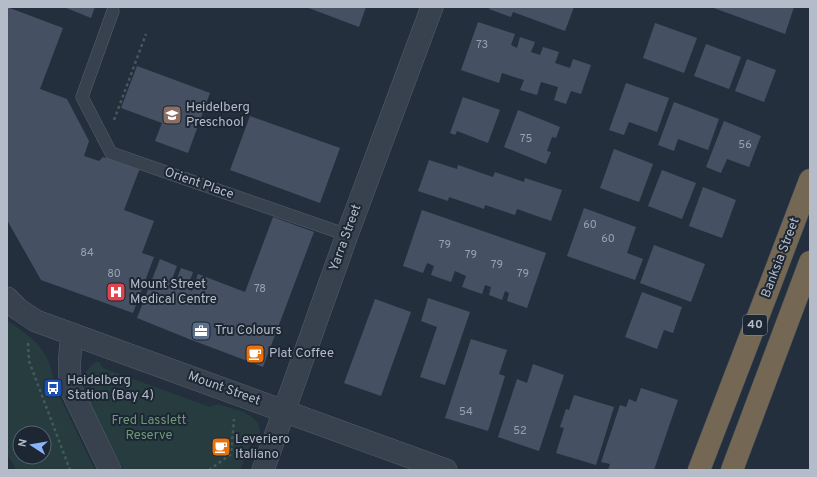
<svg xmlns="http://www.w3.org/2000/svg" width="817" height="477" viewBox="0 0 817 477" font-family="Overpass,sans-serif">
	<rect width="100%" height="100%" fill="#242f3e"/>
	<path fill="#263c3f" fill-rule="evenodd" d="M 8,321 C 38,342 49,349 55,387 L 95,470 L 16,470 L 9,457 L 7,458 L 7,322 ZM 20,433 L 44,433 L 44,457 L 20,457 Z
		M 96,362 L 99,362 L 103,368 L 210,407 L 218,404 C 235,410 266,414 259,438 L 251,442 L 240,470 L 124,470 C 113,451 103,431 94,412 C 90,404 85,395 84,386 C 83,376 87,368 96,362 Z"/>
	<path fill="#455162" d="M 7,7 L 63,28 L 40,89 L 67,99 L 89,141 L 84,156 L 99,161 L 103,157 L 140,168 L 124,210 L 154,221 L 142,253 L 154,257 L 133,313 L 41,280 L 7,220 Z
		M 64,7 L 95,7 L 91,18 Z
		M 306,7 L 366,7 L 359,27 Z
		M 490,7 L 574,7 L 565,31 L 513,12 L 511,17 L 489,9 Z
		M 711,7 L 794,7 L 785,34 Z
		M 478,22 L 515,34 L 511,45 L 517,48 L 520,37 L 535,42 L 531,52 L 540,55 L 543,47 L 559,52 L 555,63 L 570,68 L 573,59 L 591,65 L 581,94 L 571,91 L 566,104 L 554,100 L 558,87 L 541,82 L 537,95 L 520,90 L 524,80 L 502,73 L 499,83 L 461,70 Z
		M 655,23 L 697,38 L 684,73 L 643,58 Z
		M 706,44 L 741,57 L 729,89 L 694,76 Z
		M 747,59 L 776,70 L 764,102 L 735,91 Z
		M 137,66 L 210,93 L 188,153 L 155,141 L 162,123 L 121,108 Z
		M 626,83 L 669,98 L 657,132 L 629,122 L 624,135 L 609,130 Z
		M 463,97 L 500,110 L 488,143 L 457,131 L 455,135 L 450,133 Z
		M 674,102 L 719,119 L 708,150 L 678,139 L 674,151 L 658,145 Z
		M 518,110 L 560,127 L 556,138 L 552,137 L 547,151 L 551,152 L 546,164 L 504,147 Z
		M 250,116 L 340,148 L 320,203 L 230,170 Z
		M 724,121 L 761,136 L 749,167 L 727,159 L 721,173 L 706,167 Z
		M 614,149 L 653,164 L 639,202 L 600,188 Z
		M 429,160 L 457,169 L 458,165 L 493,177 L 495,172 L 524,182 L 525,178 L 562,190 L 551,221 L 517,209 L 515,215 L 485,205 L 484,209 L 449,197 L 448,201 L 418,191 Z
		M 662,170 L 696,183 L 682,219 L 648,206 Z
		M 703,187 L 736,200 L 722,238 L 689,226 Z
		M 584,208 L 636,227 L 627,253 L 643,259 L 635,280 L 567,256 Z
		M 422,210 L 546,253 L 527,308 L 507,301 L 509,293 L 505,291 L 502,300 L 489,295 L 491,287 L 485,285 L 482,294 L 462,287 L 466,276 L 455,271 L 451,282 L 431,275 L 434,266 L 427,263 L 423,273 L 403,266 Z
		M 273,217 L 314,232 L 263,367 L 189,339 L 137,318 L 160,259 L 177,266 L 171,282 L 175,284 L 181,268 L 193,272 L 187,289 L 192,291 L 198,274 L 245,292 Z
		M 654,245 L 705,264 L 691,302 L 640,283 Z
		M 642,292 L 682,307 L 673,333 L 664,330 L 657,349 L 625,337 Z
		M 428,298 L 470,312 L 445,385 L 420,377 L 437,327 L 421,321 Z
		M 375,299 L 411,312 L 381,396 L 344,383 Z
		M 471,339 L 507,350 L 499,374 L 505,376 L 488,431 L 445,418 Z
		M 533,364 L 564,375 L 539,451 L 498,437 L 517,379 L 527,383 Z
		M 641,388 L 678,400 L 654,470 L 608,470 L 610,464 L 601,462 L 620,405 L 626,407 L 629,399 L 636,402 Z
		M 574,395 L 614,407 L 596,465 L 556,453 L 564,428 L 560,427 L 566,409 L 569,410 Z
		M 223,441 L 226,451 L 215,454 L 212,444 Z"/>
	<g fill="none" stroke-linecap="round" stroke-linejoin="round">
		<g stroke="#565f6c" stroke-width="13">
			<path id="lane" d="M 113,11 L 82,97 L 111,153 L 347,235"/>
		</g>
		<g stroke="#565f6c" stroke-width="23">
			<path id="street" d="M 7,298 L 18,309 L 36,321 L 446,470
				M 72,334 C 70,352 68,370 71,389 L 110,470
				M 263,470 L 347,235 L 432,7"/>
		</g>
		<g stroke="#434c59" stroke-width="23">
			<path id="highway" d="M 699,470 L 769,288 L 810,180
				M 732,470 L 810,262"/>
		</g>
		<path stroke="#44595c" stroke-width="2.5" stroke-dasharray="3 3" stroke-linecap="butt" d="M 114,120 L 146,34
			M 28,343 L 29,361 L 70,470
			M 209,470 L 231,454 L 234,419"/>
		<use href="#lane" stroke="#38414e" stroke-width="12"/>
		<use href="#street" stroke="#38414e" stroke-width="22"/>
		<use href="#highway" stroke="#746855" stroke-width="22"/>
	</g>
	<defs>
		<g id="school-square" transform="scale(1)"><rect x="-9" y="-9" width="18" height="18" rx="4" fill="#8d6e63" stroke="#1d2633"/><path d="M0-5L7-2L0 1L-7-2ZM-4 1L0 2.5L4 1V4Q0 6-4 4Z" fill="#fff"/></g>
		<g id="hospital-square" transform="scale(1)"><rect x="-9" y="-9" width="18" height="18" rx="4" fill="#e0444e" stroke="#1d2633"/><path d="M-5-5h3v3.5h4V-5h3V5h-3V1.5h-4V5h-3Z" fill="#fff"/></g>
		<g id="office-square" transform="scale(1)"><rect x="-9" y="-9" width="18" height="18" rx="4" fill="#5c6f8a" stroke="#1d2633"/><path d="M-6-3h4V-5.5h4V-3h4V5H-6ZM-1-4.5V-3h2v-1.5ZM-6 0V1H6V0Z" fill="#fff"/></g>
		<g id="cafe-square" transform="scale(1)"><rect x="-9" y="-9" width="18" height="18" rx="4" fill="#e8710a" stroke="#1d2633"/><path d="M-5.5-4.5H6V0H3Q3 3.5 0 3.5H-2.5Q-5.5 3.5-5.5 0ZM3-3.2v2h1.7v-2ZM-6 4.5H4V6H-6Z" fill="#fff"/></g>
		<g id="bus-square" transform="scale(1)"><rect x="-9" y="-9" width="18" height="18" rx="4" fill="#1a4fb4" stroke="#1d2633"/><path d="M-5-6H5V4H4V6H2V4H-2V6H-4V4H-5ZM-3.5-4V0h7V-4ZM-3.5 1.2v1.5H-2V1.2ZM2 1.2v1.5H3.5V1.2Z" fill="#fff"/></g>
	</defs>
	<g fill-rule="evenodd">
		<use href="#school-square" x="172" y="115"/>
		<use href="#hospital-square" x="116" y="292"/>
		<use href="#office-square" x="201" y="331"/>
		<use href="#cafe-square" x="255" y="354"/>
		<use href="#bus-square" x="53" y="388"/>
		<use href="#cafe-square" x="221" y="447"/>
	</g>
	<g text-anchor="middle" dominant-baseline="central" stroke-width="4" stroke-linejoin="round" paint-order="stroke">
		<g font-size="11" fill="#98a1af">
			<text x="482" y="45">73</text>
			<text x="526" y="139">75</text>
			<text x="745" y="145">56</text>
			<text x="590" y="225">60</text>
			<text x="608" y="239">60</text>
			<text x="445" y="245">79</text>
			<text x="87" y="253">84</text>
			<text x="471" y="255">79</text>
			<text x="497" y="265">79</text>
			<text x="114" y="274">80</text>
			<text x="523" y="274">79</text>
			<text x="260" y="289">78</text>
			<text x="466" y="412">54</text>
			<text x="520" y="431">52</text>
		</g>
		<rect fill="#1d2633" stroke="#878f9c" stroke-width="1" x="743" y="315" width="24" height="20" rx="3"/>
		<g font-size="12" font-weight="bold" fill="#b4bcc9">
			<text x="755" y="325">40</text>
		</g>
		<g font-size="13" fill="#b4bcc9" stroke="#1d2633" text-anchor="start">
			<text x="186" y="108">Heidelberg<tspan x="186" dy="15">Preschool</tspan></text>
			<text x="130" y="285">Mount Street<tspan x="130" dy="15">Medical Centre</tspan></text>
			<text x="215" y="331">Tru Colours</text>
			<text x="269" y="354">Plat Coffee</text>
			<text x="67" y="381">Heidelberg<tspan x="67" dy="15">Station (Bay 4)</tspan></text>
			<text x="235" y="440">Leveriero<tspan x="235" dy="15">Italiano</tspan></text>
		</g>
		<g font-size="13" fill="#b4bcc9" stroke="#1d2633">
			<text transform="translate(199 184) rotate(19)">Orient Place</text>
			<text transform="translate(346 238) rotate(-70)">Yarra Street</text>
			<text transform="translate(781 258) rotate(-69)">Banksia Street</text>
			<text transform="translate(224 389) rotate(20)">Mount Street</text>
		</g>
		<g font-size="13" fill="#6b9a76" stroke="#1d2633">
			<text x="149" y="421">Fred Lasslett<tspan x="149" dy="15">Reserve</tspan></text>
		</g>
	</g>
	<rect width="817" height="477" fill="none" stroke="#b4bcc9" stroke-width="16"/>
	<g transform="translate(32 445) rotate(282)"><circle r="19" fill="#1d2633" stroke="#59626f"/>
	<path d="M0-3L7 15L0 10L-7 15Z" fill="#8ab4f8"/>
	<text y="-6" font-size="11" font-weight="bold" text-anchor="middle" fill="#b4bcc9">N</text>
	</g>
</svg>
